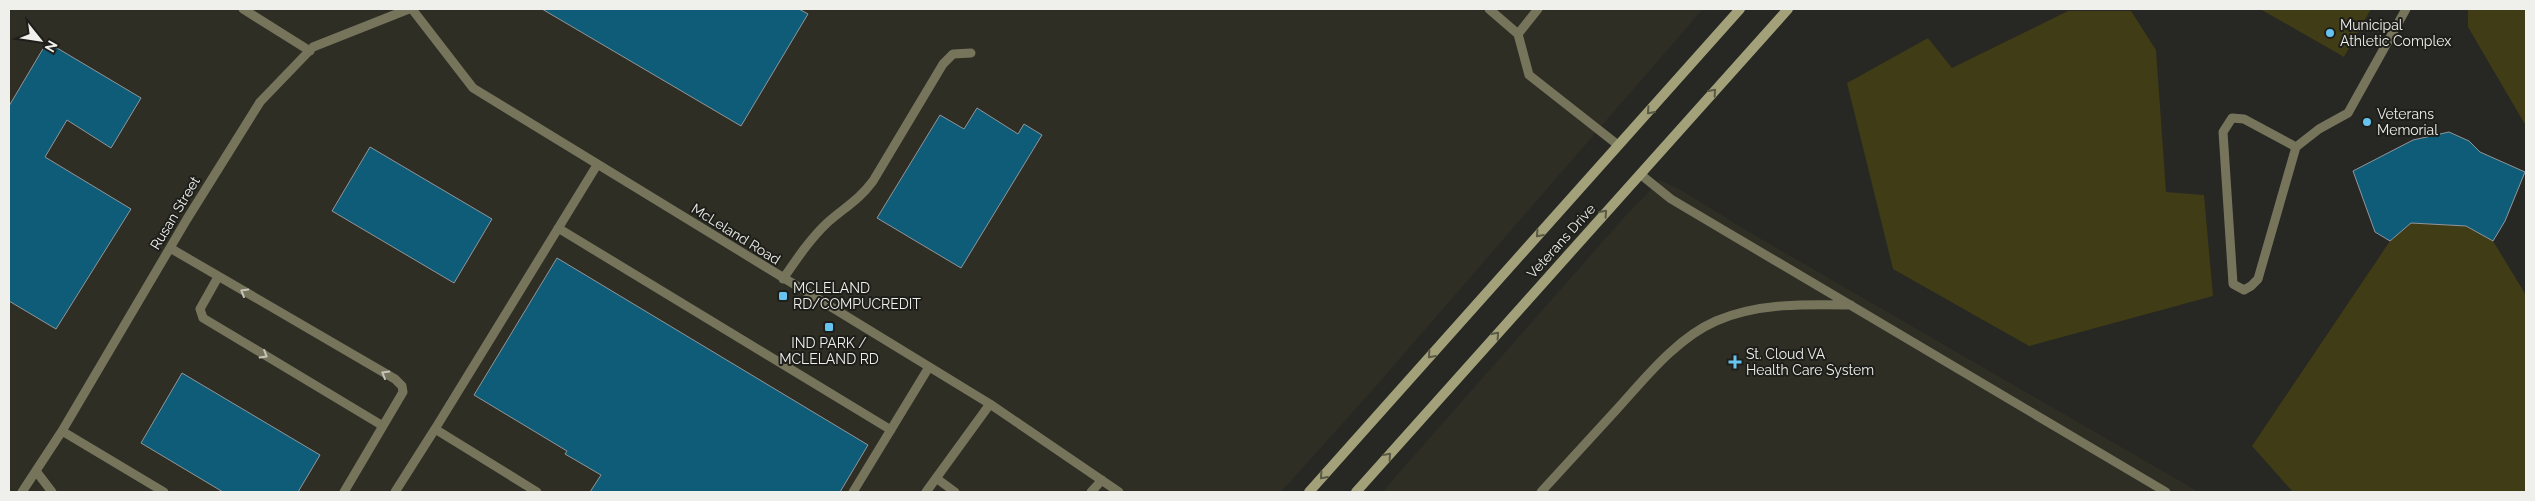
<svg xmlns="http://www.w3.org/2000/svg" width="2535" height="501" viewBox="0 0 2535 501" font-family="Raleway,sans-serif">
	<rect width="100%" height="100%" fill="#272723"/>
	<path fill="#2f2e24" d="M 9,9 L 1703,9 L 1377,385 L 1281,492 L 9,492 Z
		M 1660,180 L 1681,190 L 1749,232 L 2199,492 L 1382,492 L 1627,214 Z"/>
	<path fill="#3f3c16" d="M 2260,9 L 2371,9 L 2344,57 Z
		M 2468,9 L 2526,9 L 2526,126 L 2468,27 Z
		M 2068,11 L 2131,11 L 2156,50 L 2166,192 L 2204,195 L 2213,296 L 2029,346 L 1893,269 L 1847,83 L 1928,38 L 1952,68 Z
		M 2411,223 L 2466,226 L 2493,241 L 2526,295 L 2526,492 L 2293,492 L 2252,446 L 2390,241 Z"/>
	<path fill="#0f5c79" stroke="#919699" d="M 542,9 L 799,9 L 808,14 L 741,126 Z
		M 47,42 L 141,98 L 111,148 L 67,120 L 45,157 L 131,209 L 56,329 L 9,301 L 9,106 Z
		M 977,108 L 1018,134 L 1024,124 L 1042,135 L 961,268 L 877,218 L 940,115 L 964,129 Z
		M 2449,132 L 2469,141 L 2480,152 L 2525,172 L 2505,221 L 2493,241 L 2466,226 L 2411,223 L 2390,241 L 2375,232 L 2353,171 L 2413,140 Z
		M 370,147 L 492,219 L 454,283 L 332,211 Z
		M 557,258 L 868,445 L 840,492 L 590,492 L 601,475 L 565,454 L 567,451 L 474,395 Z
		M 182,373 L 320,455 L 298,492 L 223,492 L 141,443 Z"/>
	<g fill="none" stroke-linecap="round" stroke-linejoin="round">
		<path stroke="#76755c" stroke-width="9" d="M 243,9 L 310,51
			M 412,9 L 473,88 L 990,404 L 1119,492
			M 1489,9 L 1518,34 L 1529,75 L 1618,145
			M 1518,34 L 1538,9
			M 2296,147 L 2244,119 L 2232,118 L 2223,132 L 2233,284 L 2244,290 L 2251,286 L 2258,279 L 2296,147 L 2319,129 L 2348,113 L 2406,9
			M 1640,174 L 1671,199 L 2166,492
			M 558,228 L 891,430
			M 170,248 L 395,379 L 402,386 L 403,392 L 344,492
			M 218,277 L 200,309 L 203,318 L 383,426
			M 783,279 C 796,260 810,239 827,223 C 844,208 859,200 873,181 L 943,64 L 953,54 L 971,53
			M 435,429 L 597,165
			M 62,431 L 164,492
			M 36,471 L 52,492
			M 936,478 L 955,492
			M 22,492 L 62,431 L 187,219 L 260,102 L 313,47 L 409,9
			M 395,492 L 435,429 L 537,492
			M 853,492 L 929,367
			M 926,492 L 990,404
			M 1091,492 L 1102,480
			M 1541,492 C 1567,464 1592,436 1618,408 C 1646,377 1677,338 1716,321 C 1758,303 1806,304 1851,305"/>
		<path stroke="#a3a179" stroke-width="10" d="M 1309,492 L 1740,9
			M 1356,492 L 1788,9"/>
	</g>
	<defs><path id="oneway-chevron" d="M-2-3.5L2.5 0L-2 3.5" fill="none" stroke-width="1.6" stroke-linecap="round" stroke-linejoin="round" transform="scale(1.25)"/></defs>
	<g stroke="#5a5945">
		<use href="#oneway-chevron" transform="translate(1713 92) rotate(-48)"/>
		<use href="#oneway-chevron" transform="translate(1650 111) rotate(132)"/>
		<use href="#oneway-chevron" transform="translate(1604 213) rotate(-48)"/>
		<use href="#oneway-chevron" transform="translate(1539 234) rotate(132)"/>
		<use href="#oneway-chevron" transform="translate(1496 335) rotate(-48)"/>
		<use href="#oneway-chevron" transform="translate(1431 355) rotate(132)"/>
		<use href="#oneway-chevron" transform="translate(1388 456) rotate(-48)"/>
		<use href="#oneway-chevron" transform="translate(1323 476) rotate(132)"/>
	</g>
	<g stroke="#c5c4ba">
		<use href="#oneway-chevron" transform="translate(244 292) rotate(-150)"/>
		<use href="#oneway-chevron" transform="translate(264 355) rotate(31)"/>
		<use href="#oneway-chevron" transform="translate(385 374) rotate(-150)"/>
	</g>
	<g fill="#66c4ef" stroke="#1e1e1a" stroke-width="2">
		<circle cx="2330" cy="33" r="5"/>
		<circle cx="2367" cy="122" r="5"/>
		<rect x="778" y="291" width="10" height="10" rx="2.5"/>
		<rect x="824" y="322" width="10" height="10" rx="2.5"/>
		<path d="M1732.5 354.5h5v5h5v5h-5v5h-5v-5h-5v-5h5z"/>
	</g>
	<g text-anchor="middle" dominant-baseline="central" stroke-width="4" stroke-linejoin="round" paint-order="stroke">
		<g font-size="14" fill="#efefec" stroke="#1e1e1a" text-anchor="start">
			<text x="2340" y="25">Municipal<tspan x="2340" dy="16">Athletic Complex</tspan></text>
			<text x="2377" y="114">Veterans<tspan x="2377" dy="16">Memorial</tspan></text>
			<text x="793" y="288">MCLELAND<tspan x="793" dy="16">RD/COMPUCREDIT</tspan></text>
			<text x="829" y="343" text-anchor="middle">IND PARK /<tspan x="829" dy="16">MCLELAND RD</tspan></text>
			<text x="1746" y="354">St. Cloud VA<tspan x="1746" dy="16">Health Care System</tspan></text>
		</g>
		<g font-size="14" fill="#efefec" stroke="#1e1e1a">
			<text transform="translate(175 213) rotate(-59)">Rusan Street</text>
			<text transform="translate(736 234) rotate(32)">McLeland Road</text>
			<text transform="translate(1561 241) rotate(-48)">Veterans Drive</text>
		</g>
	</g>
	<rect width="2535" height="501" fill="none" stroke="#efefec" stroke-width="20"/>
	<g transform="translate(40 40) rotate(120)" stroke="#1e1e1a" stroke-width="4" paint-order="stroke">
	<path d="M0-4L9 19L0 12L-9 19Z" fill="#efefec"/>
	<text y="-8" font-size="14" font-weight="bold" text-anchor="middle" fill="#efefec">N</text>
	</g>
</svg>
